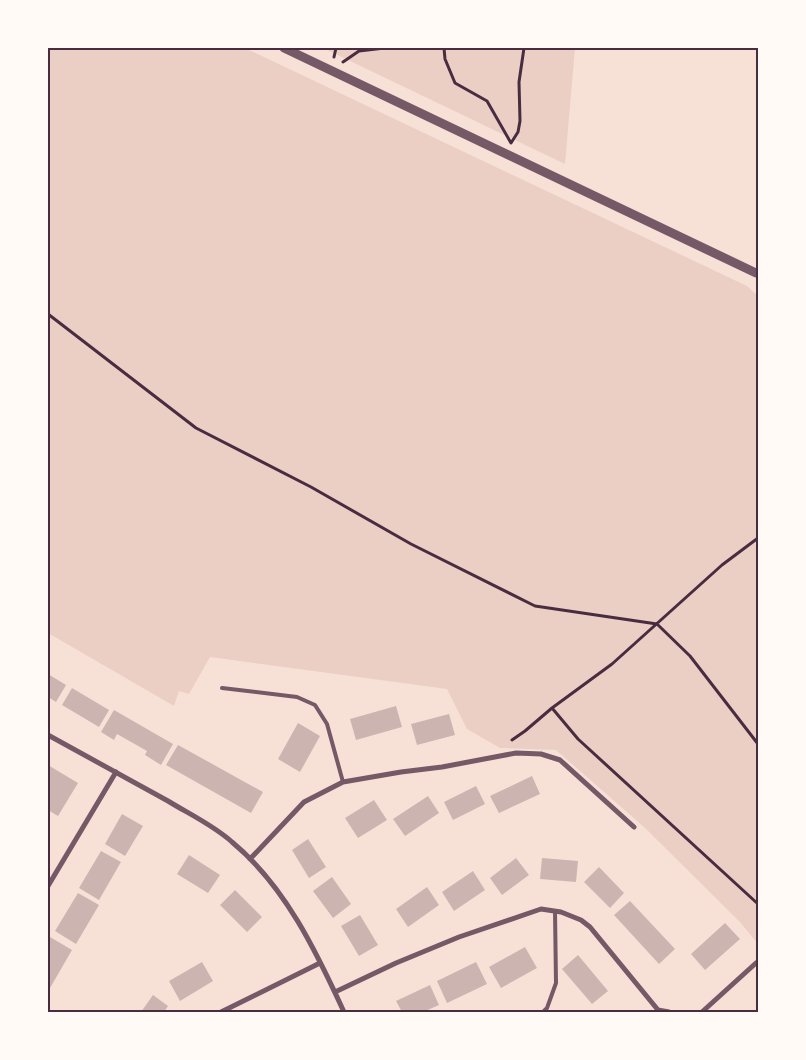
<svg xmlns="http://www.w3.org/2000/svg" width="806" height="1060" viewBox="0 0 806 1060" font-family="Quicksand,sans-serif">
	<rect width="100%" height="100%" fill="#f7e1d7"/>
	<path fill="#ebcfc5" d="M 48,48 L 245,48 L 747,286 L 758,296 L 758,944 L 740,922 L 644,827 L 556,750 L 500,748 L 467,729 L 447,689 L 210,657 L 189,694 L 179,691 L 174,706 L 48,633 Z
		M 323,48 L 575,48 L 565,164 Z"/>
	<path fill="#ccb4b1" d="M 48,674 L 66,685 L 56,702 L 48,697 Z
		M 72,688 L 109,710 L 99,727 L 62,705 Z
		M 396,706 L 402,727 L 356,740 L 350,719 Z
		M 114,710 L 173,744 L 161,765 L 145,755 L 147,751 L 117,734 L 114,740 L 101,732 Z
		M 449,714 L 455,735 L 417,745 L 411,724 Z
		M 298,723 L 320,736 L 300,772 L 278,759 Z
		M 178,745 L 263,792 L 251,813 L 166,765 Z
		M 48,765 L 78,783 L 58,816 L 48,810 Z
		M 532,776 L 540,794 L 499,813 L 490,796 Z
		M 476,786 L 485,804 L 453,820 L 444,802 Z
		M 428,796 L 439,813 L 405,836 L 393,819 Z
		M 374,800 L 387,820 L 358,838 L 345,818 Z
		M 122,814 L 143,826 L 125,856 L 105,844 Z
		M 308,839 L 326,867 L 309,878 L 292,850 Z
		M 101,851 L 121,862 L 99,900 L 79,888 Z
		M 189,855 L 220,875 L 208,893 L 177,874 Z
		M 516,858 L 529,875 L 502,895 L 490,878 Z
		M 542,858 L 578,861 L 576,882 L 540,879 Z
		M 599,867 L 624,893 L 610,908 L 584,882 Z
		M 473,871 L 485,890 L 454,911 L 442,892 Z
		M 332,877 L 351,904 L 333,918 L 313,891 Z
		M 427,887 L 439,905 L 408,927 L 396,909 Z
		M 235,890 L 262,917 L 247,932 L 220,905 Z
		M 78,893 L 99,905 L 76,944 L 55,931 Z
		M 630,901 L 675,949 L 659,964 L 614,915 Z
		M 360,915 L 378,945 L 359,956 L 341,926 Z
		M 725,923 L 740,939 L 705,970 L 691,954 Z
		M 50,937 L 72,950 L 50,988 L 48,986 L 48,941 Z
		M 525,947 L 537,968 L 501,988 L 489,967 Z
		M 578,955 L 608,991 L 592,1004 L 562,969 Z
		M 202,962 L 213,981 L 180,1001 L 169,981 Z
		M 476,962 L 487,984 L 447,1003 L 437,981 Z
		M 430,985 L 439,1005 L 423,1012 L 402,1012 L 396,1001 Z
		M 153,995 L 168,1006 L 164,1012 L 141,1012 Z"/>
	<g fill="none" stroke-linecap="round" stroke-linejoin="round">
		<path stroke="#4a2c40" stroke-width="3" d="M 444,48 L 445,59 L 455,83 L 487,101 L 511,143 L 518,132 L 520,121 L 519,82 L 524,48
			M 334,57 L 336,48
			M 343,62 L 359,51 L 385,48
			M 48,314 L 196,428 L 311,487 L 411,544 L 535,606 L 657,624 L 690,656 L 758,744
			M 552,708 L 578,739 L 758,904
			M 512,740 L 525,731 L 552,708 L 612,664 L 722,565 L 758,538"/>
		<path stroke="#755966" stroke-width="4" d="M 222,688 L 297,697 L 315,705 L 327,724 L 343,782
			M 543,1012 L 547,1008 L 556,983 L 555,911"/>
		<path stroke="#755966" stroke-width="5" d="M 48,735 C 88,757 128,779 168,801 C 189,814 213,825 232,842 C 285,886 316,951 344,1012
			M 250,859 L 304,802 L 343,782 L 401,772 L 442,767 L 516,753 L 541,754 L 560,760 L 634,827
			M 48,886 L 116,772
			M 335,992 L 396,963 L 459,937 L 541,909 L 561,912 L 581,920 L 590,927 L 658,1010 L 658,1012
			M 658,1010 L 669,1012
			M 221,1012 L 320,963
			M 702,1012 L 756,963 L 758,965"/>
		<path stroke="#755966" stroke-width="9" d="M 284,48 L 756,273 L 758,273"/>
	</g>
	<rect width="806" height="1060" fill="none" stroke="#fffaf5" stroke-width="98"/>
	<rect x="49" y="49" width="708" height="962" fill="none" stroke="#4a2c40" stroke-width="2"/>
</svg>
